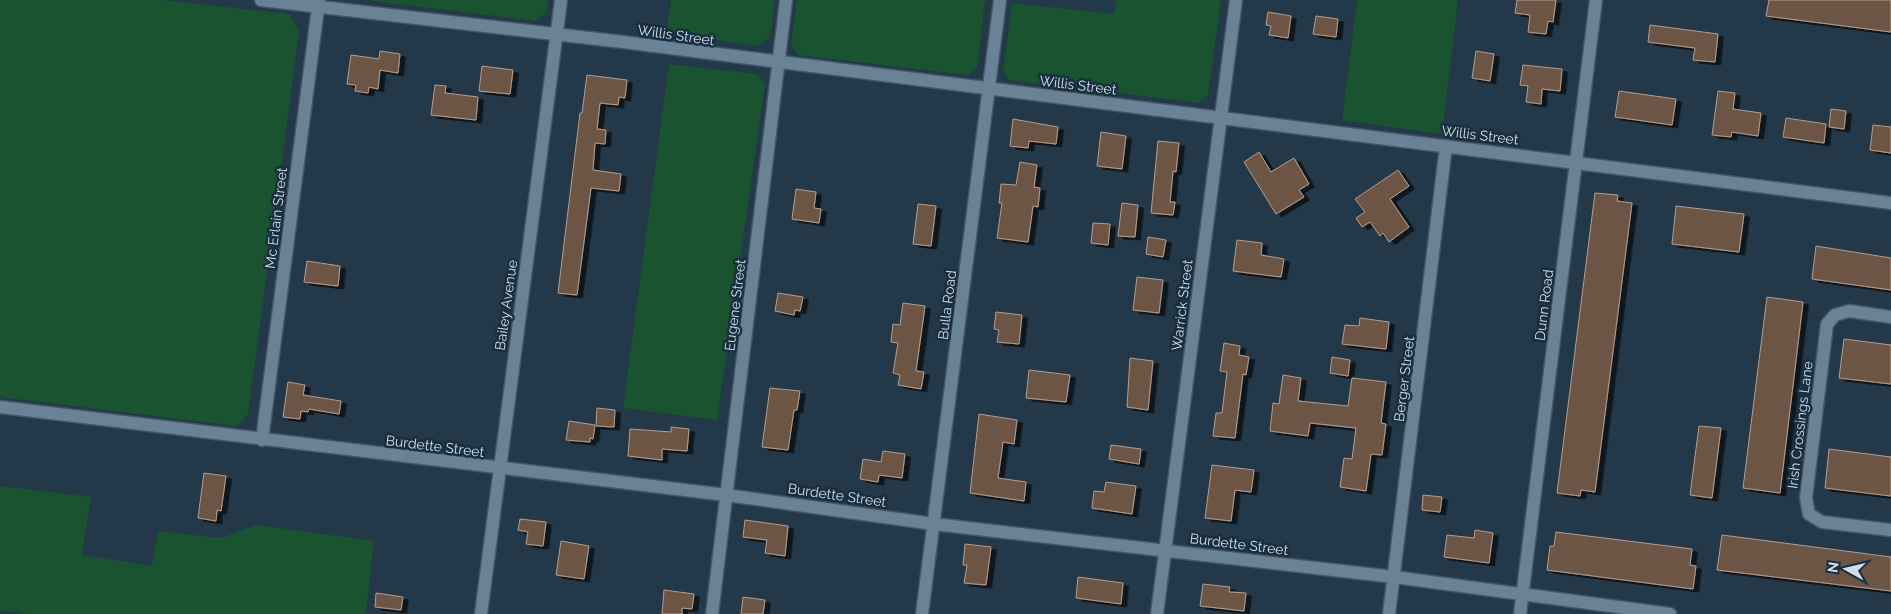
<svg xmlns="http://www.w3.org/2000/svg" width="1891" height="614" viewBox="0 0 1891 614" font-family="Raleway,sans-serif">
	<defs>
		<filter id="shadow"><feDropShadow dx="5.5" dy="3" stdDeviation="0" flood-color="#0009"/></filter>
	</defs>
	<rect width="100%" height="100%" fill="#23394a"/>
	<path fill="#19532f" d="M 0,0 L 163,0 L 290,14 L 299,33 L 248,414 L 237,426 L 0,397 Z
		M 365,0 L 548,0 L 547,12 L 536,21 Z
		M 671,0 L 775,0 L 770,37 L 758,46 L 666,33 Z
		M 797,0 L 985,0 L 977,67 L 968,75 L 798,55 L 791,45 Z
		M 1116,0 L 1221,0 L 1208,95 L 1199,103 L 1009,80 L 1003,71 L 1012,3 L 1114,14 Z
		M 1357,0 L 1458,0 L 1442,134 L 1342,120 Z
		M 669,64 L 757,74 L 765,84 L 717,420 L 623,408 Z
		M 0,486 L 91,497 L 82,555 L 152,566 L 158,531 L 221,538 L 257,525 L 374,541 L 366,614 L 26,614 L 0,610 Z"/>
	<path fill="#6d5545" stroke="#b79c8a" filter="url(#shadow)" d="M 1517,0 L 1556,0 L 1553,22 L 1548,21 L 1546,34 L 1528,32 L 1530,15 L 1515,13 Z
		M 1769,0 L 1891,0 L 1891,32 L 1766,16 Z
		M 1268,12 L 1291,16 L 1288,38 L 1269,35 L 1271,26 L 1266,25 Z
		M 1316,16 L 1338,19 L 1336,37 L 1313,34 Z
		M 1650,25 L 1718,34 L 1715,62 L 1693,60 L 1695,48 L 1648,42 Z
		M 380,51 L 400,54 L 398,73 L 380,70 L 378,89 L 369,87 L 368,93 L 355,91 L 356,85 L 347,84 L 351,55 L 379,59 Z
		M 1476,51 L 1494,54 L 1490,81 L 1472,78 Z
		M 1523,65 L 1562,69 L 1560,91 L 1542,89 L 1541,104 L 1526,102 L 1528,86 L 1520,85 Z
		M 482,66 L 513,70 L 510,94 L 479,91 Z
		M 587,75 L 627,80 L 625,98 L 619,97 L 618,105 L 600,103 L 597,129 L 606,130 L 605,144 L 595,143 L 593,170 L 621,174 L 619,191 L 591,188 L 577,295 L 558,293 L 580,113 L 582,113 Z
		M 435,85 L 446,86 L 445,93 L 478,97 L 476,120 L 431,115 Z
		M 1619,91 L 1676,99 L 1672,125 L 1615,117 Z
		M 1718,91 L 1735,93 L 1733,109 L 1761,113 L 1758,136 L 1732,132 L 1731,137 L 1712,135 Z
		M 1831,109 L 1846,111 L 1844,129 L 1829,127 Z
		M 1786,118 L 1826,124 L 1824,143 L 1783,137 Z
		M 1013,119 L 1058,127 L 1056,144 L 1029,141 L 1028,148 L 1010,146 Z
		M 1873,125 L 1891,127 L 1891,153 L 1870,150 Z
		M 1101,132 L 1126,136 L 1122,169 L 1097,166 Z
		M 1158,141 L 1179,143 L 1176,172 L 1173,171 L 1170,202 L 1175,202 L 1173,215 L 1151,213 Z
		M 1259,152 L 1271,172 L 1294,158 L 1309,184 L 1299,190 L 1304,197 L 1276,214 L 1244,162 Z
		M 1020,162 L 1037,165 L 1034,187 L 1040,188 L 1038,207 L 1033,206 L 1028,242 L 997,238 L 1002,203 L 999,203 L 1001,184 L 1016,185 Z
		M 1398,170 L 1409,186 L 1390,199 L 1409,227 L 1389,242 L 1383,233 L 1380,236 L 1370,222 L 1362,227 L 1356,218 L 1365,212 L 1355,199 Z
		M 796,189 L 816,192 L 814,208 L 821,209 L 819,223 L 792,219 Z
		M 1595,193 L 1618,195 L 1617,201 L 1632,203 L 1595,492 L 1581,490 L 1580,496 L 1557,493 Z
		M 1122,203 L 1138,205 L 1135,237 L 1118,236 Z
		M 918,204 L 936,206 L 931,246 L 913,244 Z
		M 1676,206 L 1744,214 L 1739,252 L 1672,244 Z
		M 1093,223 L 1110,224 L 1108,245 L 1091,243 Z
		M 1148,237 L 1166,240 L 1163,257 L 1146,254 Z
		M 1237,240 L 1262,243 L 1261,255 L 1284,259 L 1281,277 L 1233,271 Z
		M 1816,246 L 1891,258 L 1891,290 L 1812,279 Z
		M 307,261 L 340,266 L 338,286 L 304,282 Z
		M 1137,277 L 1163,280 L 1159,313 L 1133,310 Z
		M 778,293 L 803,297 L 800,311 L 795,310 L 794,315 L 775,311 Z
		M 1767,297 L 1803,302 L 1780,493 L 1743,488 Z
		M 903,303 L 925,306 L 916,371 L 924,372 L 921,389 L 898,385 L 900,375 L 893,373 L 898,343 L 891,342 L 893,324 L 900,325 Z
		M 996,312 L 1022,315 L 1019,344 L 997,342 L 999,330 L 994,329 Z
		M 1360,318 L 1389,322 L 1386,349 L 1342,344 L 1345,325 L 1359,326 Z
		M 1844,339 L 1891,345 L 1891,384 L 1839,378 Z
		M 1224,343 L 1240,346 L 1239,355 L 1249,357 L 1246,375 L 1243,374 L 1235,438 L 1213,436 L 1216,413 L 1222,413 L 1227,372 L 1220,371 Z
		M 1332,357 L 1350,360 L 1348,376 L 1330,373 Z
		M 1130,358 L 1153,361 L 1148,410 L 1127,407 Z
		M 1029,370 L 1070,375 L 1066,402 L 1026,398 Z
		M 1283,375 L 1301,378 L 1298,401 L 1348,406 L 1352,378 L 1386,382 L 1381,423 L 1386,424 L 1382,455 L 1371,454 L 1366,491 L 1340,487 L 1344,458 L 1352,459 L 1356,428 L 1310,423 L 1308,436 L 1270,431 L 1273,403 L 1279,404 Z
		M 288,382 L 305,385 L 303,395 L 341,401 L 339,414 L 309,409 L 308,412 L 301,411 L 300,419 L 283,417 Z
		M 770,388 L 800,391 L 797,410 L 794,410 L 788,450 L 762,447 Z
		M 597,408 L 615,410 L 614,427 L 596,426 Z
		M 979,414 L 1017,420 L 1014,444 L 1003,442 L 998,478 L 1026,482 L 1024,501 L 970,493 Z
		M 569,421 L 595,425 L 593,439 L 590,438 L 590,442 L 566,440 Z
		M 1699,426 L 1721,428 L 1712,498 L 1690,495 Z
		M 671,427 L 689,429 L 687,451 L 662,449 L 662,460 L 628,456 L 630,429 L 671,432 Z
		M 1111,445 L 1141,449 L 1139,464 L 1109,459 Z
		M 1829,449 L 1891,457 L 1891,496 L 1825,488 Z
		M 883,451 L 905,454 L 902,478 L 879,475 L 878,482 L 860,479 L 863,459 L 881,462 Z
		M 1212,465 L 1254,470 L 1251,492 L 1235,490 L 1231,521 L 1205,518 Z
		M 204,473 L 226,476 L 221,511 L 217,510 L 216,521 L 198,518 Z
		M 1106,482 L 1136,486 L 1132,514 L 1092,508 L 1094,491 L 1104,492 Z
		M 1423,495 L 1442,497 L 1440,512 L 1422,510 Z
		M 520,519 L 546,522 L 543,546 L 526,544 L 528,532 L 518,530 Z
		M 745,520 L 788,526 L 785,556 L 765,553 L 767,540 L 743,537 Z
		M 1475,530 L 1493,533 L 1489,563 L 1444,557 L 1447,535 L 1474,538 Z
		M 1556,532 L 1692,549 L 1690,565 L 1696,566 L 1693,589 L 1547,570 L 1550,546 L 1554,546 Z
		M 1722,535 L 1891,557 L 1891,591 L 1717,570 Z
		M 561,541 L 589,546 L 584,579 L 556,575 Z
		M 965,544 L 991,547 L 986,585 L 964,583 L 967,565 L 963,565 Z
		M 1078,577 L 1123,583 L 1121,604 L 1076,598 Z
		M 1203,584 L 1230,587 L 1229,592 L 1246,593 L 1244,611 L 1200,606 Z
		M 664,590 L 694,594 L 692,609 L 682,608 L 682,614 L 662,614 Z
		M 376,593 L 403,597 L 401,610 L 375,607 Z
		M 743,597 L 765,600 L 763,614 L 741,614 Z"/>
	<g fill="none" stroke-linecap="round" stroke-linejoin="round">
		<g stroke="#435564" stroke-width="15">
			<path id="minor" d="M 261,0 L 623,42 L 1891,203
				M 1891,317 L 1849,311 L 1835,315 L 1827,324 L 1806,498 L 1809,514 L 1822,522 L 1891,530
				M 0,407 L 726,495 L 934,524 L 1394,577 L 1670,614
				M 262,440 L 319,0
				M 481,614 L 561,0
				M 712,614 L 786,0
				M 922,614 L 1000,0
				M 1157,614 L 1236,0
				M 1389,614 L 1446,146
				M 1520,614 L 1596,0"/>
		</g>
		<use href="#minor" stroke="#6a8296" stroke-width="12"/>
	</g>
	<g text-anchor="middle" dominant-baseline="central" stroke-width="5" stroke-linejoin="round" paint-order="stroke">
		<g font-size="14" fill="#d2dfea" stroke="#192f3f">
			<text transform="translate(676 35) rotate(8)">Willis Street</text>
			<text transform="translate(1078 85) rotate(7)">Willis Street</text>
			<text transform="translate(1480 135) rotate(7)">Willis Street</text>
			<text transform="translate(276 218) rotate(-83)">Mc Erlain Street</text>
			<text transform="translate(506 305) rotate(-82)">Bailey Avenue</text>
			<text transform="translate(735 305) rotate(-83)">Eugene Street</text>
			<text transform="translate(947 305) rotate(-83)">Bulla Road</text>
			<text transform="translate(1182 305) rotate(-83)">Warrick Street</text>
			<text transform="translate(1544 305) rotate(-83)">Dunn Road</text>
			<text transform="translate(1404 379) rotate(-83)">Berger Street</text>
			<text transform="translate(1800 425) rotate(-83)">Irish Crossings Lane</text>
			<text transform="translate(435 446) rotate(7)">Burdette Street</text>
			<text transform="translate(837 495) rotate(8)">Burdette Street</text>
			<text transform="translate(1239 544) rotate(7)">Burdette Street</text>
		</g>
	</g>
	<g transform="translate(1846 569) rotate(278)" stroke="#192f3f" stroke-width="4" paint-order="stroke">
	<path d="M0-4L9 19L0 12L-9 19Z" fill="#d2dfea"/>
	<text y="-8" font-size="14" font-weight="bold" text-anchor="middle" fill="#d2dfea">N</text>
	</g>
</svg>
